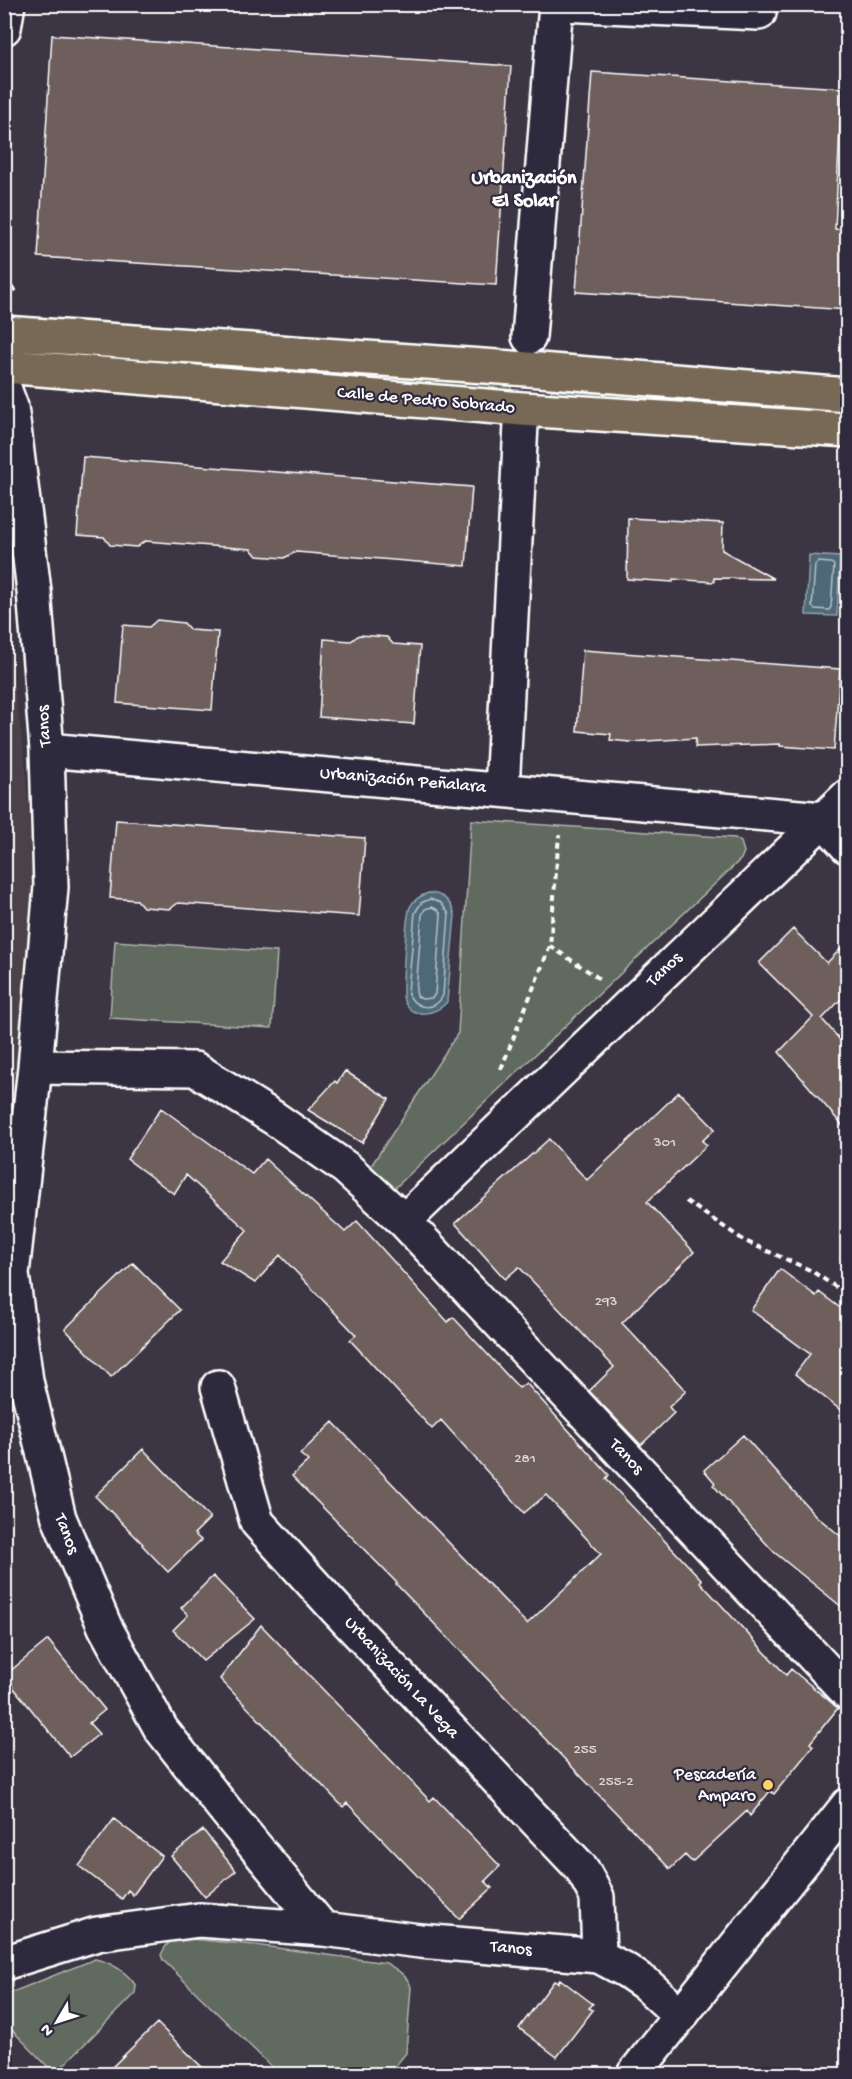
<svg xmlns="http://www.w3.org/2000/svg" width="852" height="2079" viewBox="0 0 852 2079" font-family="'Gochi Hand',sans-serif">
	<rect width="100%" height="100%" fill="#3c3543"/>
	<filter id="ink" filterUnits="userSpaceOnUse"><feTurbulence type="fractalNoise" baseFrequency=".0167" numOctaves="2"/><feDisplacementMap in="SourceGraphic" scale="12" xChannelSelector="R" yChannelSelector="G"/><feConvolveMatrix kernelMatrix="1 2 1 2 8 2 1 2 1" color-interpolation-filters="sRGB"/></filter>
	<g filter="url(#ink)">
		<path fill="#4b424a" d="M 5,622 L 26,769 L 32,881 L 29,977 L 5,1202 Z"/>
		<path fill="#606a5e" stroke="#b0b4ae" stroke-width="1.5" d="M 34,352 L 511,386 L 511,394 Z
			M 551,390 L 847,411 L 847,417 L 552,398 Z
			M 471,820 L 735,838 L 741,842 L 744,852 L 741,859 L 394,1189 L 371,1166 L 458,1033 Z
			M 115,941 L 277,952 L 272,1028 L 110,1018 Z
			M 180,1938 L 255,1945 L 386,1963 C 396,1969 408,1976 411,1987 L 406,2053 L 389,2074 L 279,2074 L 163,1960 L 161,1955 C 166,1944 169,1941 180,1938 Z
			M 95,1959 C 111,1962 127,1972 136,1986 L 135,1993 L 55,2074 L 5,2023 L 5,1995 Z"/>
		<path fill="#4e6777" stroke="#95a4ad" stroke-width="1.5" d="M 809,555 L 840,557 L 837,616 L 806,615 Z
			M 428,893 C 442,893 451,901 455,915 L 447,1002 C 437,1014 412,1020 404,1001 C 401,992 406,916 410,907 C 414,899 421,896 428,893 Z"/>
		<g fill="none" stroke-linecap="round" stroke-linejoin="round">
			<path stroke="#b8c2c9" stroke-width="1.5" d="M 818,562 L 831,563 L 834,565 L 831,607 L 829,610 L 815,609 L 812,607 L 815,565 Z
				M 430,899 L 441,903 L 449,914 L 443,995 C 436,1012 413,1010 408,992 L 415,913 L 421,903 Z
				M 432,907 L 438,910 L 441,915 L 435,994 L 432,998 L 422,999 L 417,996 L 416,991 L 422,915 L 425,909 Z"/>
		</g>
		<path fill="#6e5f5c" stroke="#fff" stroke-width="1.5" d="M 52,35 L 511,66 L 496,285 L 38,257 Z
			M 592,72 L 842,88 L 835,229 L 848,230 L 848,310 L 576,292 Z
			M 83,457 L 472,487 L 466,566 L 296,552 L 284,558 L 257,556 L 251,549 L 145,541 L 137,547 L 110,545 L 104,537 L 77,535 Z
			M 628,518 L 723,523 L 722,550 L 774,579 L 714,578 L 714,582 L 673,579 L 673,582 L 627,579 Z
			M 157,620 L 184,623 L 190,630 L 218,632 L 212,710 L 117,703 L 123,625 L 149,627 Z
			M 359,635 L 387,637 L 393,644 L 420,646 L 414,724 L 319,717 L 324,639 L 351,641 Z
			M 583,650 L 840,669 L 834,750 L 780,746 L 780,744 L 695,747 L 696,738 L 630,742 L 610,740 L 611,734 L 577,731 Z
			M 116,820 L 365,838 L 359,916 L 178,903 L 170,909 L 143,907 L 137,900 L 110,898 Z
			M 793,929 L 827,963 L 848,941 L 848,992 L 822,1019 L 848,1049 L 848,1132 L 779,1052 L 813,1017 L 759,963 Z
			M 345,1071 L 389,1099 L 362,1143 L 308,1110 L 335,1081 L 337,1083 Z
			M 679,1092 L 715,1129 L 702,1141 L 707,1145 L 647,1202 L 694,1252 L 622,1323 L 686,1391 L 669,1407 L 674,1413 L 641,1445 L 589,1391 L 614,1367 L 519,1267 L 505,1279 L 455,1223 L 549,1139 L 587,1180 Z
			M 161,1108 L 252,1174 L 265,1159 L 345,1232 L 357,1221 L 448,1322 L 453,1317 L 519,1388 L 526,1383 L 609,1475 L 606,1479 L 702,1580 L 700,1582 L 786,1675 L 791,1669 L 838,1708 L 810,1743 L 813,1746 L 774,1794 L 770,1791 L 750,1816 L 747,1811 L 692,1862 L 685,1855 L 670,1869 L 477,1668 L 396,1584 L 397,1583 L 292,1476 L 308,1461 L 300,1454 L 333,1422 L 527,1624 L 601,1554 L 546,1495 L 524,1513 L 441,1420 L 432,1429 L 350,1340 L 356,1335 L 280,1255 L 255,1283 L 220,1261 L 247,1230 L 186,1175 L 174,1194 L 127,1159 Z
			M 133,1263 L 180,1310 L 111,1377 L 65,1329 Z
			M 780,1269 L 816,1296 L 819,1292 L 843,1310 L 848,1303 L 848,1416 L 795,1374 L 810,1354 L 751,1310 Z
			M 743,1435 L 816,1516 L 848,1542 L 848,1612 L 774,1552 L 713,1485 L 715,1483 L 704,1470 Z
			M 143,1449 L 210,1518 L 194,1534 L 201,1540 L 168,1572 L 142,1545 L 143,1544 L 95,1496 Z
			M 213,1576 L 255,1619 L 203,1661 L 173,1630 L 188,1615 L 181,1608 Z
			M 261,1625 L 430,1801 L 434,1797 L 500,1866 L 485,1881 L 492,1888 L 459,1919 L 347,1803 L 343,1807 L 220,1679 Z
			M 48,1640 L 105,1710 L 89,1723 L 99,1734 L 70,1757 L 4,1676 Z
			M 114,1819 L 162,1856 L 133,1895 L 128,1890 L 122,1899 L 79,1866 Z
			M 203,1830 L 236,1871 L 205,1897 L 171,1856 Z
			M 560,1979 L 593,2004 L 589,2008 L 593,2010 L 557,2057 L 519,2028 L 554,1981 L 558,1983 Z
			M 157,2023 L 209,2074 L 105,2074 Z"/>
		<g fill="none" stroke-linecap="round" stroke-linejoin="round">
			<g stroke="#fff" stroke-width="38">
				<path id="street" d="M 562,4 L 759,13
					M 4,28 L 8,4
					M 529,337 L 556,4
					M 4,388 L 11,407 L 15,436 L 34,591 L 47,750 L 51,887 L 35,1067 L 12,1274 L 26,1381 L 59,1518 L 105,1627 L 161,1729 L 226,1811 L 323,1929
					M 47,750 L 823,819 L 848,847
					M 502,790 L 521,424
					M 35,1067 L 195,1069 L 274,1118 L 346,1168 L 404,1221 L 848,1693
					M 404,1221 L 848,796
					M 218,1387 L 257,1522 L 336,1609 L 582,1869 L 597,1897 L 599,1956
					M 4,1963 L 97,1934 L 199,1920 L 323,1929 L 420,1941 L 599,1956 L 627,1971 L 646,1984 L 681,2016"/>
			</g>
			<g stroke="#fff" stroke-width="38">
				<path id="secondary" d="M 634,2074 L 848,1805"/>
			</g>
			<g stroke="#fff" stroke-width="38">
				<path id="primary" d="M 4,333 L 527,369 L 848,395
					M 4,366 L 522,409 L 848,430"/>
			</g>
			<path stroke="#fff" stroke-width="4" stroke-dasharray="6 4.5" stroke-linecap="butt" d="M 4,280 L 17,292
				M 550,946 L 600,979
				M 501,1069 L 550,946 L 559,835
				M 686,1201 L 745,1241 L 810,1270 L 848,1295"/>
			<use href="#street" stroke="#2f2a3d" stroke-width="33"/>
			<use href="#secondary" stroke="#2f2a3d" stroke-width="33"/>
			<use href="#primary" stroke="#776954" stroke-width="33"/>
		</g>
	</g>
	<circle fill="#ffd166" stroke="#2f2a3d" stroke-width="2" cx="768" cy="1785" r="6"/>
	<g text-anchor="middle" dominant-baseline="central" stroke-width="4.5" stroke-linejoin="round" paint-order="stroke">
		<g font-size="15" fill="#dbd7d6">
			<text x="665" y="1143">301</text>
			<text x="606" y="1302">293</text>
			<text x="525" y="1459">281</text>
			<text x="585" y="1750">255</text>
			<text x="616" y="1782">255-2</text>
		</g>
		<g font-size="18" fill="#fff" stroke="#2f2a3d">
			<text transform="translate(426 401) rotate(5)">Calle de Pedro Sobrado</text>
			<text transform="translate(45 726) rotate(-94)">Tanos</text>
			<text transform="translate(403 781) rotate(5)">Urbanización Peñalara</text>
			<text transform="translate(665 970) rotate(-44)">Tanos</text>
			<text transform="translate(626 1457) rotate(47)">Tanos</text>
			<text transform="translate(66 1534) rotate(69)">Tanos</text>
			<text transform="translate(401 1678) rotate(47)">Urbanización La Vega</text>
			<text transform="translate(511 1949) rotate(5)">Tanos</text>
		</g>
		<g font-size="18" fill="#fff" stroke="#2f2a3d" text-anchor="end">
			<text x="756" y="1775">Pescadería<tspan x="756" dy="21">Amparo</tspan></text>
		</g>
		<g font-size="20" font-weight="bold" fill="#fff" stroke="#2f2a3d">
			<text x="524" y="179">Urbanización<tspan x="524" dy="23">El Solar</tspan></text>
		</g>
	</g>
	<rect width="852" height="2079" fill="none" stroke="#2f2a3d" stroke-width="24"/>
	<rect x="12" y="12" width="828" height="2055" fill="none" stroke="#fff" stroke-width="2" filter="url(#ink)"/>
	<g transform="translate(57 2022) rotate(231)" stroke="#2f2a3d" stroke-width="4.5" paint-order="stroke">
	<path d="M0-4.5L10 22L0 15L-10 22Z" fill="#ffffff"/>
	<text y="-9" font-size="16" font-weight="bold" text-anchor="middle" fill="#ffffff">N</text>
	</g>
</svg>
